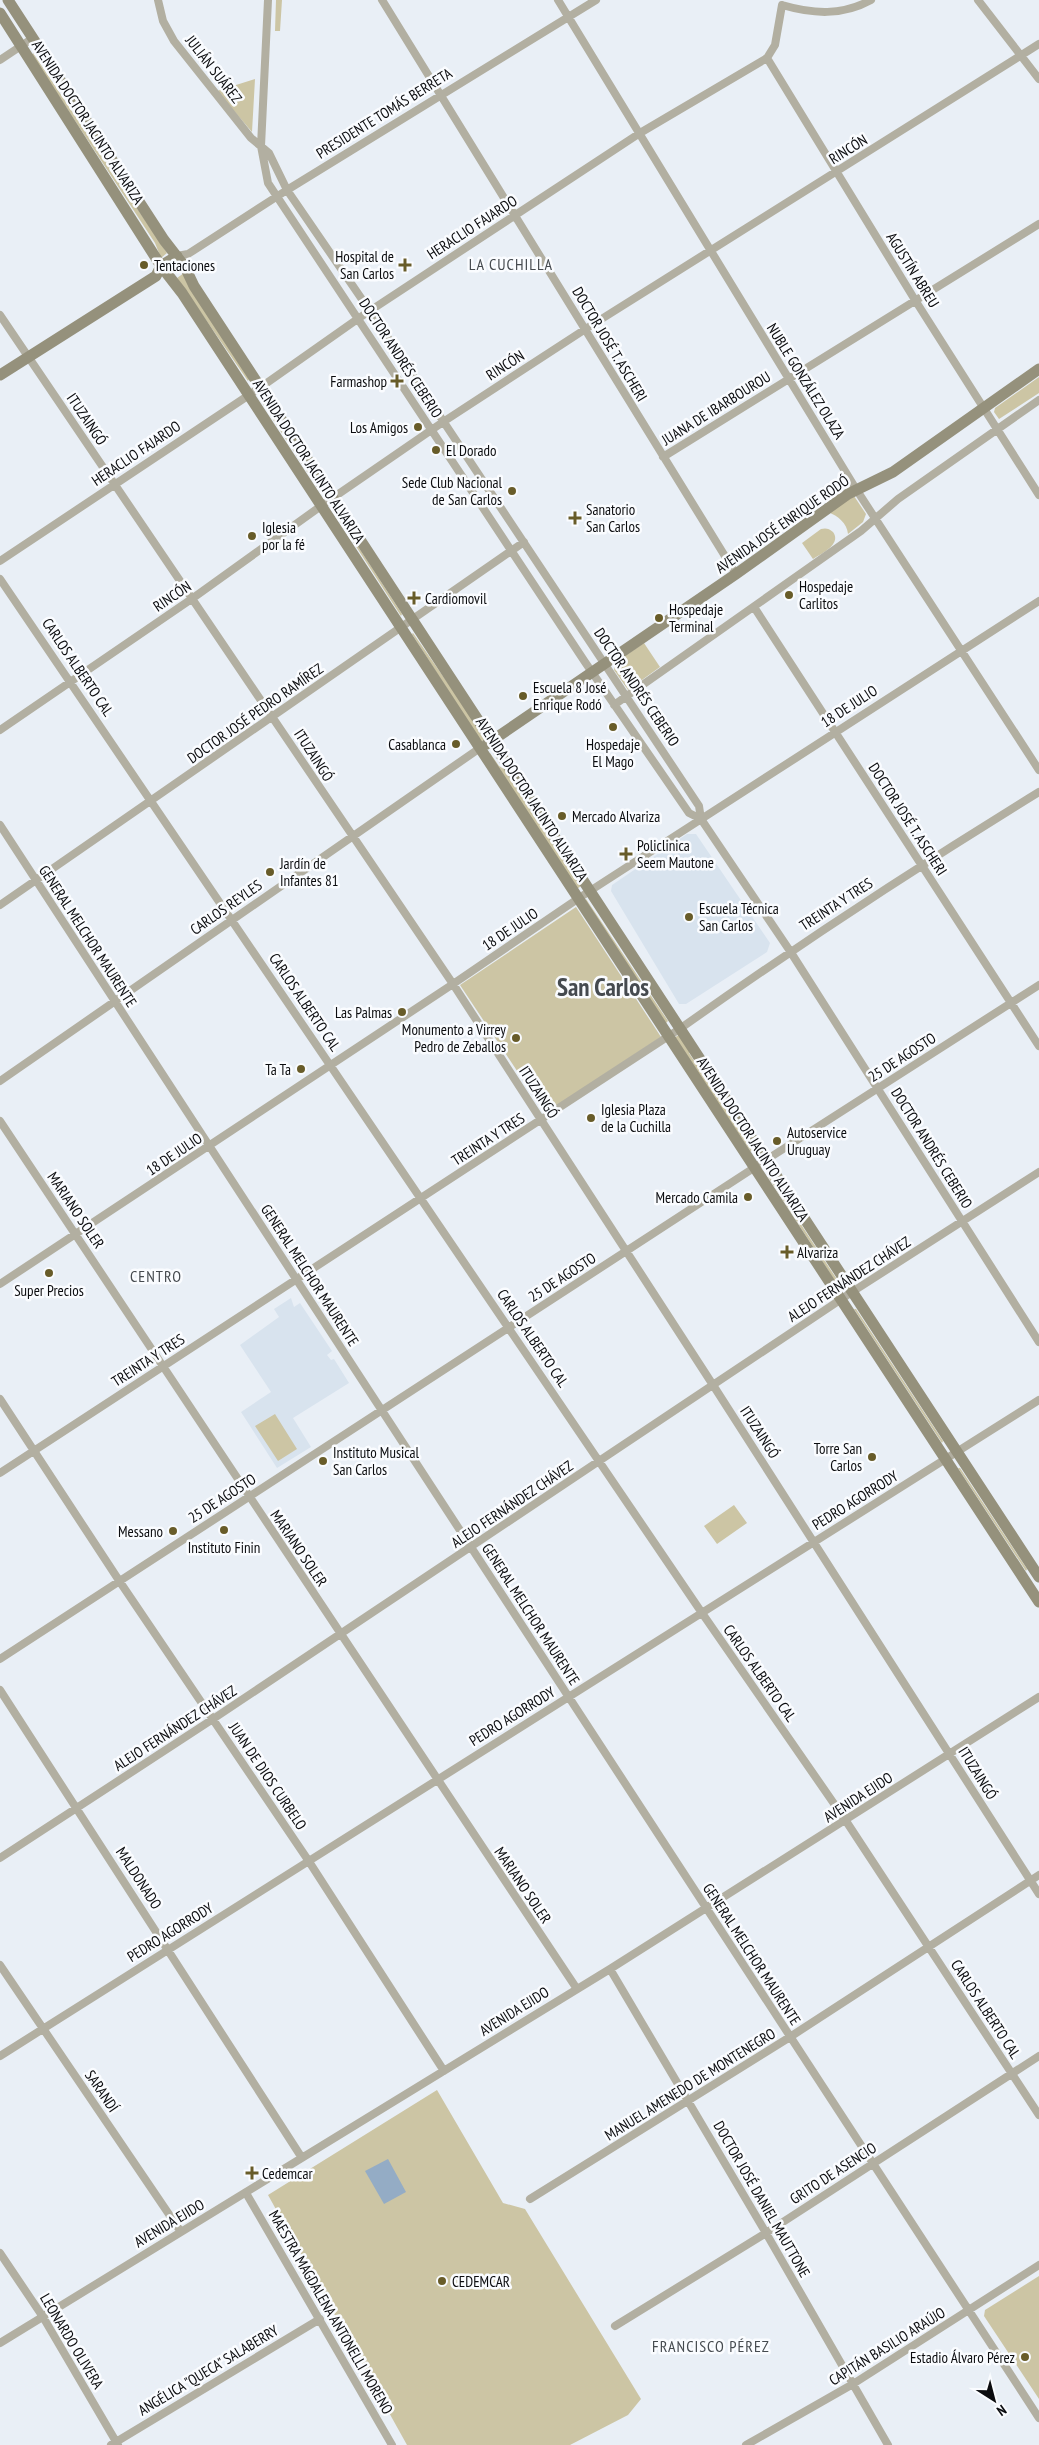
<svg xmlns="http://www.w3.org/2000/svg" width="1039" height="2445" viewBox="0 0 1039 2445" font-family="'PT Sans Narrow',sans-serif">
	<rect width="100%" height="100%" fill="#e9eff6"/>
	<path fill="#d8e3ee" d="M 687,834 L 696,834 L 770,943 L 767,952 L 686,1004 L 679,1004 L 611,891 L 612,885 Z
		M 291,1298 L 294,1307 L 300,1303 L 332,1351 L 327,1355 L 331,1360 L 334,1359 L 349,1383 L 293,1418 L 311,1447 L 277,1468 L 241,1412 L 271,1392 L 240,1345 L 279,1317 L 274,1309 Z"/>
	<path fill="#ccc5a4" d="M 276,0 L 282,0 L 280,31 L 275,31 Z
		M 33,53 L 167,253 L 161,258 L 155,243 L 32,55 Z
		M 255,79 L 252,132 L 217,91 Z
		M 184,273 L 249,379 L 248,381 L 177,278 Z
		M 1039,377 L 1039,393 L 999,419 L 994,412 L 995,408 Z
		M 261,401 L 263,401 L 321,490 L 320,492 Z
		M 854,496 L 866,514 L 863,522 L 848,534 C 847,523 838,516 828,512 Z
		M 335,514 L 337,514 L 402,614 L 401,616 Z
		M 821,529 C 825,528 829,528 833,532 C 842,544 821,554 813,559 L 802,543 Z
		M 413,633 L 486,738 L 481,742 L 412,634 Z
		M 644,643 L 660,667 L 628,690 L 614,670 L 616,662 Z
		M 490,753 L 499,766 L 504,769 L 570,870 L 573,871 L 581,886 L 577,889 L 490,755 Z
		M 586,899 L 668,1021 L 665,1024 L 585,900 Z
		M 576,907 L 661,1037 L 545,1113 L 460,985 Z
		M 680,1034 L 689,1049 L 689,1053 L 752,1150 L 751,1152 L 674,1038 Z
		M 768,1177 L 770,1177 L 838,1281 L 837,1284 Z
		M 854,1309 L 856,1309 L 943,1441 L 942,1443 Z
		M 275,1414 L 297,1449 L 278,1461 L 255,1426 Z
		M 958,1468 L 960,1468 L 1027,1569 L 1026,1571 Z
		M 734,1505 L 747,1523 L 717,1544 L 704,1526 Z
		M 437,2090 L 503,2203 L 525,2209 L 641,2399 L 628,2415 L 570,2445 L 407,2445 L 268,2195 Z
		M 1039,2276 L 1039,2399 L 984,2316 L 985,2310 Z"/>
	<path fill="#94acc5" d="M 388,2159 L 406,2192 L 384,2204 L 365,2171 Z"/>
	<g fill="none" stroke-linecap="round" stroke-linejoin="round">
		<path stroke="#b2afa1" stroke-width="8" d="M 158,0 L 163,21 L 174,41 L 251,138 L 269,153 L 287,190 L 370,311 L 699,806 L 701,819 L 790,951 L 1039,1342
			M 268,0 L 261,146 L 268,183 L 585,662 L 689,813 L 701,819
			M 382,0 L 736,574
			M 558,0 L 856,489 L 1039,770
			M 978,0 L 1039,79
			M 782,5 C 813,14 842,16 871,0
			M 767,58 L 915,300 L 1039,495
			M 0,60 L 33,38
			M 177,256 L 188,254 L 287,190 L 596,0
			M 0,315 L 453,984 L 713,1385 L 1039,1894
			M 663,457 L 1039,224
			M 0,561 L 261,387 L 359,318 L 640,133 L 767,58 L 775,45 L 782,5
			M 0,579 L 702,1613 L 846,1821 L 1039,2115
			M 754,607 L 1039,1046
			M 614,705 L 861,531 L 898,499 L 1039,400
			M 0,730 L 193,598 L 321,506 L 443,422 L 584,330 L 1039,44
			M 0,825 L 1039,2418
			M 0,905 L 524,542
			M 0,1081 L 480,748
			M 0,1121 L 577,1989
			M 0,1284 L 453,984 L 579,898 L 1039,601
			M 0,1399 L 120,1582 L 308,1860 L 444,2071
			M 0,1473 L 681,1028 C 798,945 917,867 1039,792
			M 0,1659 L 766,1160 L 1039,985
			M 0,1690 L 302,2158
			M 0,1858 L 213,1719 L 852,1292 L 1039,1172
			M 0,1965 L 181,2232
			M 610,1969 L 766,2233 L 888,2445
			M 0,2056 L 1039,1400
			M 246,2193 L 392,2445
			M 530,2199 L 790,2037 L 1039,1875
			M 0,2253 L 43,2317 L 118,2445
			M 615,2326 L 766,2233 L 1039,2056
			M 0,2343 L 610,1969 L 1039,1697
			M 111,2445 L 320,2319
			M 746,2445 L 853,2384 L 1039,2265"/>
		<path stroke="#95917c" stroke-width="11" d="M 8,0 L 164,240 L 185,267 L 194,286 L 1039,1577
			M 0,13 L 161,266 L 182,293 L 1039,1602
			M 0,375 L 156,276 L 161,266 L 177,256
			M 487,744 L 736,574 L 848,494 L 893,472 L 1039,369"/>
	</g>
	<g fill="#685c29" stroke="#fafcff" stroke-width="2">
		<circle cx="144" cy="265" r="5"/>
		<path d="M402.5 257.5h5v5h5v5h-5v5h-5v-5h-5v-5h5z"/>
		<path d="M394.5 373.5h5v5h5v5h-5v5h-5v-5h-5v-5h5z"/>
		<circle cx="418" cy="427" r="5"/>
		<circle cx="436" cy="450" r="5"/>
		<circle cx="512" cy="491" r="5"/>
		<path d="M572.5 510.5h5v5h5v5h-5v5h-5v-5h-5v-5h5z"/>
		<circle cx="252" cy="536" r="5"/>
		<circle cx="789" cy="595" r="5"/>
		<path d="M411.5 590.5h5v5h5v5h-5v5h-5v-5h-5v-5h5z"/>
		<circle cx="659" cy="618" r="5"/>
		<circle cx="523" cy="696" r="5"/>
		<circle cx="613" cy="727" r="5"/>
		<circle cx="456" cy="744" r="5"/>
		<circle cx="562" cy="816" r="5"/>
		<path d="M623.5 846.5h5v5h5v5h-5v5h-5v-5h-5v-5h5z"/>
		<circle cx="270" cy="872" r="5"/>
		<circle cx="689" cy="917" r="5"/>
		<circle cx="402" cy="1012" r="5"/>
		<circle cx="516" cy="1038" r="5"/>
		<circle cx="301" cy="1069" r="5"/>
		<circle cx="591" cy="1118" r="5"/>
		<circle cx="777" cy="1141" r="5"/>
		<circle cx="748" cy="1197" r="5"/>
		<path d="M784.5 1244.5h5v5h5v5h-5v5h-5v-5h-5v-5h5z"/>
		<circle cx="49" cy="1273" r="5"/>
		<circle cx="872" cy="1457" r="5"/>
		<circle cx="323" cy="1461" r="5"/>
		<circle cx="224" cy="1530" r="5"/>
		<circle cx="173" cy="1531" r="5"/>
		<path d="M249.5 2165.5h5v5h5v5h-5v5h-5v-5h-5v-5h5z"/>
		<circle cx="442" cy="2281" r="5"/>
		<circle cx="1025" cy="2357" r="5"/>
	</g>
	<g text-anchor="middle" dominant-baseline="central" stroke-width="5" stroke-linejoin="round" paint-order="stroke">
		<g font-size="15" fill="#0b0c0f" stroke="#fafcff">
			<text transform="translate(214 69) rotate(52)">JULIÁN SUÁREZ</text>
			<text transform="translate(384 113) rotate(-32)">PRESIDENTE TOMÁS BERRETA</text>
			<text transform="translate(88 122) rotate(57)">AVENIDA DOCTOR JACINTO ALVARIZA</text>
			<text transform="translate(848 149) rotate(-32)">RINCÓN</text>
			<text transform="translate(472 227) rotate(-33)">HERACLIO FAJARDO</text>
			<text transform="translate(913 270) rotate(58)">AGUSTÍN ABREU</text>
			<text transform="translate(610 344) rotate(59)">DOCTOR JOSÉ T. ASCHERI</text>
			<text transform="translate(401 358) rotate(57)">DOCTOR ANDRÉS CEBERIO</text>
			<text transform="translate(505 365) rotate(-33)">RINCÓN</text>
			<text transform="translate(806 381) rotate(58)">NUBLE GONZÁLEZ OLAZA</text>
			<text transform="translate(716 408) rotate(-32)">JUANA DE IBARBOUROU</text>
			<text transform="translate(87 419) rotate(56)">ITUZAINGÓ</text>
			<text transform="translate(136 453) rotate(-34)">HERACLIO FAJARDO</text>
			<text transform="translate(309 461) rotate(57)">AVENIDA DOCTOR JACINTO ALVARIZA</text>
			<text transform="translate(782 524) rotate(-35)">AVENIDA JOSÉ ENRIQUE RODÓ</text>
			<text transform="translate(172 596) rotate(-34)">RINCÓN</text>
			<text transform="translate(78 667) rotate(56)">CARLOS ALBERTO CAL</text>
			<text transform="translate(637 687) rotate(56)">DOCTOR ANDRÉS CEBERIO</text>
			<text transform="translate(849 706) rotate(-33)">18 DE JULIO</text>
			<text transform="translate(255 713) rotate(-35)">DOCTOR JOSÉ PEDRO RAMÍREZ</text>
			<text transform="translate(314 755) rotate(57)">ITUZAINGÓ</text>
			<text transform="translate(532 799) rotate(57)">AVENIDA DOCTOR JACINTO ALVARIZA</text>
			<text transform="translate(908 819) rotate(57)">DOCTOR JOSÉ T. ASCHERI</text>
			<text transform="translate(836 904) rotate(-33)">TREINTA Y TRES</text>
			<text transform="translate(226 907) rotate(-35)">CARLOS REYLES</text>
			<text transform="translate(510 929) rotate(-34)">18 DE JULIO</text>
			<text transform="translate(88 936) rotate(57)">GENERAL MELCHOR MAURENTE</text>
			<text transform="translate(305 1002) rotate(56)">CARLOS ALBERTO CAL</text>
			<text transform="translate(902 1057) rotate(-33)">25 DE AGOSTO</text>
			<text transform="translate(539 1092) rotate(57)">ITUZAINGÓ</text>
			<text transform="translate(488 1139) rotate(-33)">TREINTA Y TRES</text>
			<text transform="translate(753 1139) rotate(57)">AVENIDA DOCTOR JACINTO ALVARIZA</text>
			<text transform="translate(932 1148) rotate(58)">DOCTOR ANDRÉS CEBERIO</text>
			<text transform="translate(174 1154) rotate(-34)">18 DE JULIO</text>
			<text transform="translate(76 1210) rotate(56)">MARIANO SOLER</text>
			<text transform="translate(310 1275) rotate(57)">GENERAL MELCHOR MAURENTE</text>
			<text transform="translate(562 1277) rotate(-33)">25 DE AGOSTO</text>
			<text transform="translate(849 1279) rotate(-33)">ALEJO FERNÁNDEZ CHÁVEZ</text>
			<text transform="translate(533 1338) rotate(56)">CARLOS ALBERTO CAL</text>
			<text transform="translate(148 1360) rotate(-33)">TREINTA Y TRES</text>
			<text transform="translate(760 1432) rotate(57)">ITUZAINGÓ</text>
			<text transform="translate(222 1498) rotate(-33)">25 DE AGOSTO</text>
			<text transform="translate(855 1500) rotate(-32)">PEDRO AGORRODY</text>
			<text transform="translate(512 1504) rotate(-34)">ALEJO FERNÁNDEZ CHÁVEZ</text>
			<text transform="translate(299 1548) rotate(56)">MARIANO SOLER</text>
			<text transform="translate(531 1614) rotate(57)">GENERAL MELCHOR MAURENTE</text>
			<text transform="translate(760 1673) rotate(55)">CARLOS ALBERTO CAL</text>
			<text transform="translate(512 1716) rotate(-32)">PEDRO AGORRODY</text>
			<text transform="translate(175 1728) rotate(-33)">ALEJO FERNÁNDEZ CHÁVEZ</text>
			<text transform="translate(978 1773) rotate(58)">ITUZAINGÓ</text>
			<text transform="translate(268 1776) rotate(56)">JUAN DE DIOS CURBELO</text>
			<text transform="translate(858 1797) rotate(-33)">AVENIDA EJIDO</text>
			<text transform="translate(139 1878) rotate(57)">MALDONADO</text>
			<text transform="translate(523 1885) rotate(56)">MARIANO SOLER</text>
			<text transform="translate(170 1932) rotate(-32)">PEDRO AGORRODY</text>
			<text transform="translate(752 1954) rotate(57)">GENERAL MELCHOR MAURENTE</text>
			<text transform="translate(986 2009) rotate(57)">CARLOS ALBERTO CAL</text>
			<text transform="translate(514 2011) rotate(-32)">AVENIDA EJIDO</text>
			<text transform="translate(690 2084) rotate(-32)">MANUEL AMENEDO DE MONTENEGRO</text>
			<text transform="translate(102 2091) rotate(56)">SARANDÍ</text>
			<text transform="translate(833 2173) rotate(-33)">GRITO DE ASENCIO</text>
			<text transform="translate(762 2199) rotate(60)">DOCTOR JOSÉ DANIEL MAUTTONE</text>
			<text transform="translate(169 2223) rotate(-31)">AVENIDA EJIDO</text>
			<text transform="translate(331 2312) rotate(60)">MAESTRA MAGDALENA ANTONELLI MORENO</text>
			<text transform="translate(72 2341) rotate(59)">LEONARDO OLIVERA</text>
			<text transform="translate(887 2346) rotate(-32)">CAPITÁN BASILIO ARAÚJO</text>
			<text transform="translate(208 2370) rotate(-31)">ANGÉLICA "QUECA" SALABERRY</text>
		</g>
		<g font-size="15" fill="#0b0c0f" stroke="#fafcff" text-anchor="start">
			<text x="394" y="256" text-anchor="end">Hospital de<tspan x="394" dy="17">San Carlos</tspan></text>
			<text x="154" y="265">Tentaciones</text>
			<text x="387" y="381" text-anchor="end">Farmashop</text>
			<text x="408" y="427" text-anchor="end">Los Amigos</text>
			<text x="446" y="450">El Dorado</text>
			<text x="502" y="482" text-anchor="end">Sede Club Nacional<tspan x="502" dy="17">de San Carlos</tspan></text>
			<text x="586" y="509">Sanatorio<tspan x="586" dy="17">San Carlos</tspan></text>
			<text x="262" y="527">Iglesia<tspan x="262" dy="17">por la fé</tspan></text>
			<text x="799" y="586">Hospedaje<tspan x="799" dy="17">Carlitos</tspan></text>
			<text x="425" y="598">Cardiomovil</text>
			<text x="669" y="609">Hospedaje<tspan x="669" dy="17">Terminal</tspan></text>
			<text x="533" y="687">Escuela 8 José<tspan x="533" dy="17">Enrique Rodó</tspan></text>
			<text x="446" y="744" text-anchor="end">Casablanca</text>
			<text x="613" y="744" text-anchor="middle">Hospedaje<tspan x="613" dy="17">El Mago</tspan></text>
			<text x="572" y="816">Mercado Alvariza</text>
			<text x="637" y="845">Policlinica<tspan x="637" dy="17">Seem Mautone</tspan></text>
			<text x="280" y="863">Jardín de<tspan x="280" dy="17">Infantes 81</tspan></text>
			<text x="699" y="908">Escuela Técnica<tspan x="699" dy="17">San Carlos</tspan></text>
			<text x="392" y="1012" text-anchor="end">Las Palmas</text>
			<text x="506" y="1029" text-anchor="end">Monumento a Virrey<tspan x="506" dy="17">Pedro de Zeballos</tspan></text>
			<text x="291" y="1069" text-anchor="end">Ta Ta</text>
			<text x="601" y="1109">Iglesia Plaza<tspan x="601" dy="17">de la Cuchilla</tspan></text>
			<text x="787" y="1132">Autoservice<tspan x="787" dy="17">Uruguay</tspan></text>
			<text x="738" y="1197" text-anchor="end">Mercado Camila</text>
			<text x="797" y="1252">Alvariza</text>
			<text x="49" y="1290" text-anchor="middle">Super Precios</text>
			<text x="862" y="1448" text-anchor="end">Torre San<tspan x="862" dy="17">Carlos</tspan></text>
			<text x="333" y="1452">Instituto Musical<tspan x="333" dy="17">San Carlos</tspan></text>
			<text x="163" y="1531" text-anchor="end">Messano</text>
			<text x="224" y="1547" text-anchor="middle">Instituto Finin</text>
			<text x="262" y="2173">Cedemcar</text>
			<text x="452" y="2281">CEDEMCAR</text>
			<text x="1015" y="2357" text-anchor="end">Estadio Álvaro Pérez</text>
		</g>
		<g font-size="16" letter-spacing="1" fill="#454a4f" stroke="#fafcff">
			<text x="511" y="264">LA CUCHILLA</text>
			<text x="156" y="1276">CENTRO</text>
			<text x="711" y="2346">FRANCISCO PÉREZ</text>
		</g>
		<g font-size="25" font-weight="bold" fill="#454a4f" stroke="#fafcff">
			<text x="603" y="987">San Carlos</text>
		</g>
	</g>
	<g transform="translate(994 2400) rotate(144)" stroke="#fafcff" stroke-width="4" paint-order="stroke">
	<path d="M0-4L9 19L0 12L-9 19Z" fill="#0b0c0f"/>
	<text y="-8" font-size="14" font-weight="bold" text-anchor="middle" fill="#0b0c0f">N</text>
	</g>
</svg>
